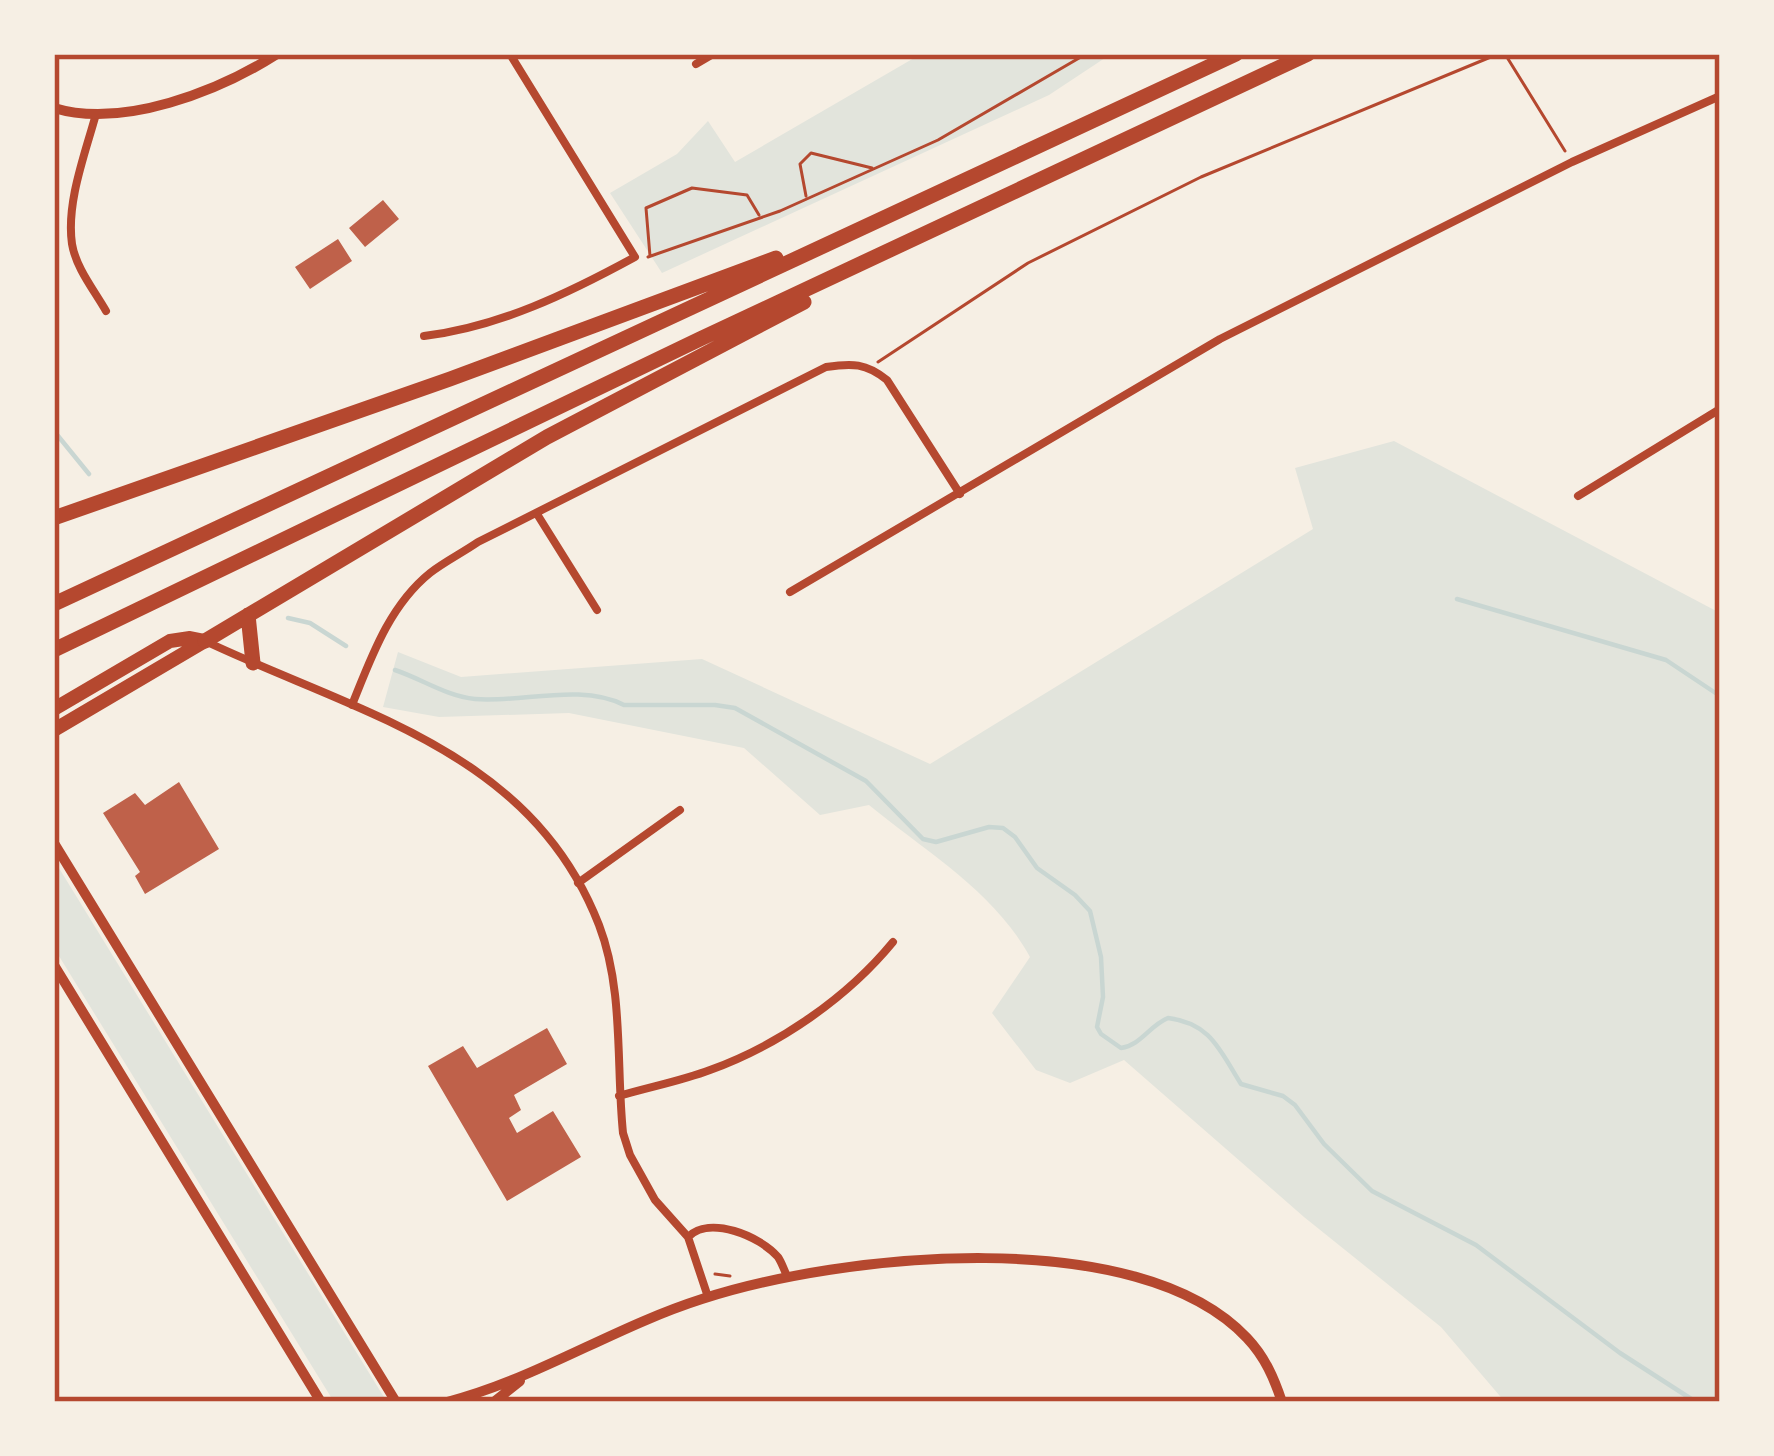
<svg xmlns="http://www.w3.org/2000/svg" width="1774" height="1456" viewBox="0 0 1774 1456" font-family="'DM Sans',sans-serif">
	<rect width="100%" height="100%" fill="#f6efe4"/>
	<path fill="#e2e4dc" d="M 921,54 L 1111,54 L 1049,95 L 662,273 L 610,193 L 677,154 L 708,121 L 735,162 Z
		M 1394,441 L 1720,613 L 1720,1402 L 1505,1402 L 1441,1327 L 1304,1217 L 1124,1060 L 1070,1083 L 1036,1070 L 992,1013 L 1030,957 C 994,891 926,852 869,805 L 820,815 L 744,748 L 569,713 L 439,717 L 383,707 L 398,652 L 461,677 L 702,659 L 930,764 L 1313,529 L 1295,468 Z
		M 54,860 L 382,1394 L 388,1402 L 334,1402 L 54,948 Z"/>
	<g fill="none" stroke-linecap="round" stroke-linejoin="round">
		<path stroke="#c9d6d2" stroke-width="4.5" d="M 54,431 L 89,474
			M 1457,599 L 1666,660 L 1720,696
			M 288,618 L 310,623 L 346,646
			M 395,670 C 422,679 446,696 475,699 C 522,703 580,683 624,705 L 715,705 L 735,708 L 866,781 L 923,839 L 936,842 L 989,827 L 1003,828 L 1015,837 L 1037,868 L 1075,895 L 1090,911 L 1101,957 L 1103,997 L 1097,1027 L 1101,1034 L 1121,1048 C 1141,1045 1149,1026 1168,1018 C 1211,1023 1220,1051 1241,1084 L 1283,1096 L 1295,1105 L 1324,1144 L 1372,1191 L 1476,1245 L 1620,1353 L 1696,1402"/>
	</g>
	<path fill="#bf614a" d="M 383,200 L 399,219 L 365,247 L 349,228 Z
		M 338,239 L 352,261 L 310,289 L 295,267 Z
		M 179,782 L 219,849 L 145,894 L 135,876 L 140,872 L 103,813 L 135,793 L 145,805 Z
		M 547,1028 L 567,1064 L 514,1095 L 521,1110 L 509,1118 L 517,1133 L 553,1111 L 581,1157 L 507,1201 L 428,1066 L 463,1046 L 477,1068 Z"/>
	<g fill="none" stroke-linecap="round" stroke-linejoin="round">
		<path stroke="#b5482f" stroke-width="3" d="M 1505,54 L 1565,151
			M 806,196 L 800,164 L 811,153 L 872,168
			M 650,256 L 646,208 L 692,188 L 747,195 L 759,215
			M 648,257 L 780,211 L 938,140 L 1086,54
			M 878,362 L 1028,263 L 1201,177 L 1498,54
			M 715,1274 L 730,1276"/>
		<path stroke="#b5482f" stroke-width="8" d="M 696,64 L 713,54
			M 96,114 C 85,154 66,203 72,244 C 76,268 94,290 106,311
			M 424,336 C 499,327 569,293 635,257 L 510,54
			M 1578,496 L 1720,409
			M 537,514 L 597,610
			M 790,592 L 1220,339 L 1572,162 L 1720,96
			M 205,641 C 357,713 531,750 599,925 C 624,990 616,1065 623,1133 L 630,1155 L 655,1200 L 688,1237 L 708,1297
			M 352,705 C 371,658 389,606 430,573 C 444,562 462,553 478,542 L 826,367 C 852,363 866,363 887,380 L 960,494
			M 578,883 L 680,810
			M 619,1096 C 649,1087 681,1081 710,1070 C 779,1045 847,998 893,942
			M 688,1237 C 709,1215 760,1236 778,1257 C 782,1263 784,1270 787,1276"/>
		<path stroke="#b5482f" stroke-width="10" d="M 54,108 C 123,129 219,91 277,54
			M 54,843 L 396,1402
			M 54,965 L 321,1402
			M 447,1402 C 536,1379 614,1327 702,1299 C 840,1254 1138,1222 1247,1338 C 1265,1357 1274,1378 1282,1402
			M 494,1402 L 520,1381"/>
		<path stroke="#b5482f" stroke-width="14" d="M 54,709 L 170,641 L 190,638 L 205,641
			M 54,730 L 205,641"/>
		<path stroke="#b5482f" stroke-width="15" d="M 54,518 L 450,379 L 776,258
			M 54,604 L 1236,54
			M 248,615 L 253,663
			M 205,641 L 547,437 L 804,302
			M 54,650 L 700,339 L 1308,54"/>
	</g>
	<rect width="1774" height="1456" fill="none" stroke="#f6efe4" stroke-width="114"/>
	<rect x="57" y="57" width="1660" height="1342" fill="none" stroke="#b5482f" stroke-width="4.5"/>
</svg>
